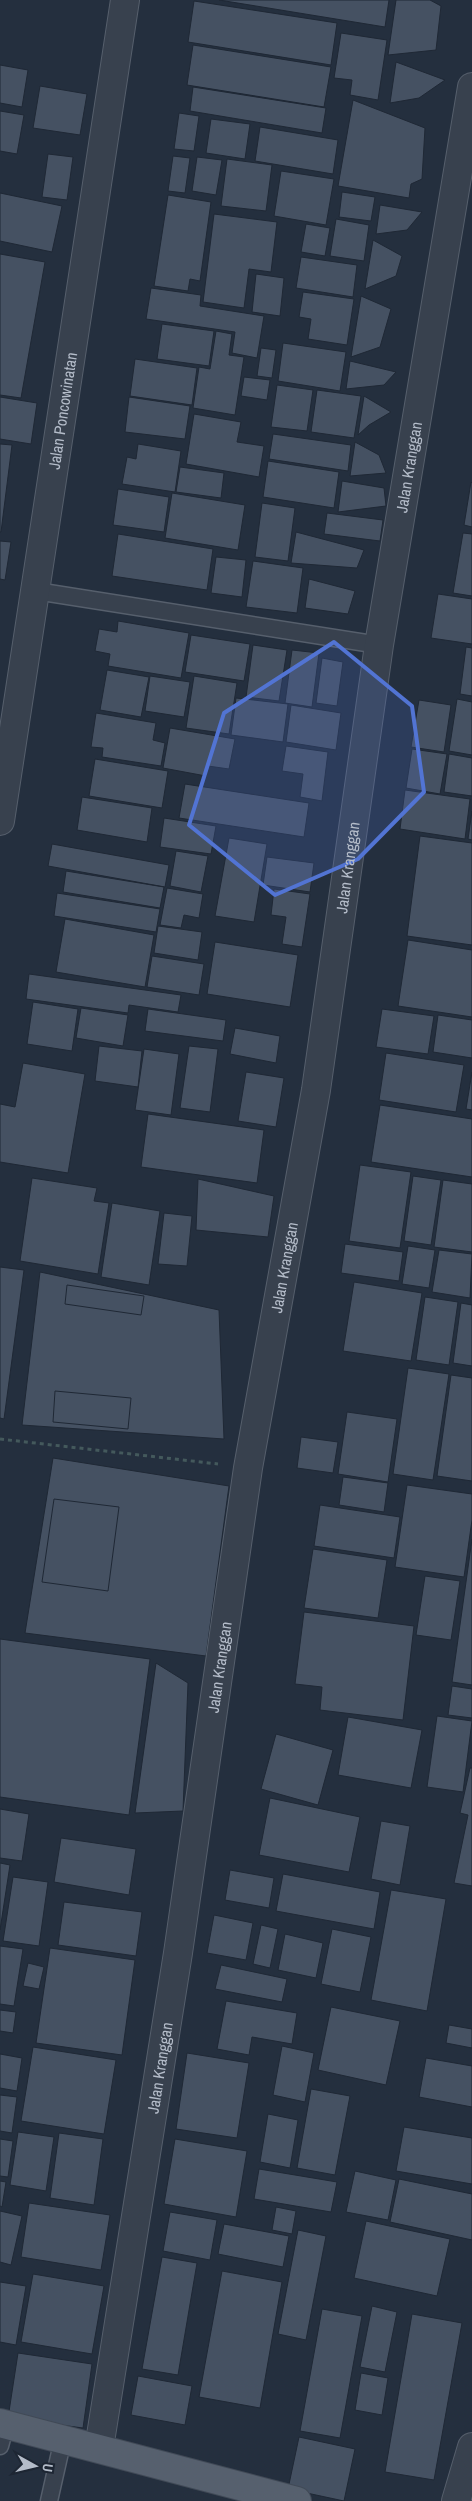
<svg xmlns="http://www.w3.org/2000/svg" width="472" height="2501" viewBox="0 0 472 2501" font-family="'Archivo Narrow',sans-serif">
	<rect width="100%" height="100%" fill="#242f3e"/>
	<path fill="#455162" stroke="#1f2835" d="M 219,0 L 389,0 L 385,27 Z
		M 396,0 L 430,0 L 441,6 L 436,50 L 388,55 Z
		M 194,1 L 337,23 L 331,65 L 188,42 Z
		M 341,33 L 387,40 L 378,100 L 350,95 L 352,80 L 334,78 Z
		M 193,45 L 331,67 L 324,107 L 187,85 Z
		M 396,62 L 445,80 L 419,98 L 390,103 Z
		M 0,65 L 28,70 L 22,107 L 0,103 Z
		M 40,86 L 87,94 L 80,135 L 33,128 Z
		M 193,87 L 326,108 L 322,133 L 190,111 Z
		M 353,100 L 425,128 L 422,179 L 411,184 L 409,198 L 338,186 Z
		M 0,111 L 24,115 L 17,154 L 0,151 Z
		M 179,113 L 199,116 L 194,151 L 174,149 Z
		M 211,119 L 250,124 L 245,159 L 206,153 Z
		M 260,127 L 338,140 L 333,174 L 255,161 Z
		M 48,154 L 73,157 L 67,200 L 42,197 Z
		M 173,156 L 190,158 L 185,193 L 168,191 Z
		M 197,157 L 222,160 L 216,195 L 192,191 Z
		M 227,159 L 272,165 L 266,211 L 221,206 Z
		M 281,171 L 334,179 L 326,225 L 274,216 Z
		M 342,192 L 375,197 L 371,221 L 339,217 Z
		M 0,193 L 62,206 L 52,252 L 0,241 Z
		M 168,195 L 211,202 L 200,281 L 190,279 L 188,291 L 154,286 Z
		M 380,205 L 422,212 L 407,230 L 376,234 Z
		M 214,214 L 277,222 L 271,272 L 249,269 L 244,308 L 203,302 Z
		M 336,219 L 369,225 L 364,261 L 330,256 Z
		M 306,224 L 330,228 L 325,256 L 301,252 Z
		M 373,240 L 402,256 L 396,276 L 365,289 Z
		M 0,254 L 45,262 L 21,398 L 0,395 Z
		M 301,257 L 357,265 L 353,297 L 296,288 Z
		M 256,274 L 284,278 L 280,316 L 252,312 Z
		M 151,288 L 201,295 L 200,306 L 264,316 L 257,358 L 232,353 L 235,332 L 146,319 Z
		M 303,292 L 354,299 L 347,345 L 308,339 L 311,319 L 299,317 Z
		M 361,296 L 391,309 L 380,347 L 351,357 Z
		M 162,324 L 214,331 L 209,366 L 157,359 Z
		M 216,331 L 232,334 L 229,355 L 244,357 L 235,415 L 193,408 L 199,367 L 210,369 Z
		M 283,343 L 346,352 L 340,391 L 278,381 Z
		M 261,348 L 276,350 L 272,378 L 257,376 Z
		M 135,359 L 197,368 L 192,405 L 130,396 Z
		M 350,361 L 396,372 L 384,385 L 346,389 Z
		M 244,377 L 270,380 L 267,400 L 241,396 Z
		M 277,385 L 313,390 L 307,431 L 271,427 Z
		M 317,390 L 361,396 L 354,438 L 311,432 Z
		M 364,396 L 391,412 L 369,425 L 358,435 Z
		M 0,397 L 37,403 L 31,444 L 0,439 Z
		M 129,397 L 190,406 L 185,439 L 125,432 Z
		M 194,414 L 241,422 L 237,442 L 264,446 L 259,477 L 186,464 Z
		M 273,434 L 351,445 L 348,471 L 269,459 Z
		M 355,442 L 379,455 L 386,473 L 350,476 Z
		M 0,444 L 12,445 L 1,532 L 0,532 Z
		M 138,444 L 181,451 L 175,492 L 122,484 L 127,457 L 136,459 Z
		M 268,461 L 339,472 L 334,508 L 263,497 Z
		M 180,467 L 224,473 L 221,498 L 176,492 Z
		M 342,481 L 384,488 L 386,506 L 338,512 Z
		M 471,482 L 472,483 L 472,527 L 464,525 Z
		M 118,489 L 169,497 L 164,532 L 113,525 Z
		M 172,493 L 245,505 L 238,550 L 165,538 Z
		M 262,503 L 295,508 L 288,561 L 255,557 Z
		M 327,513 L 383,520 L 380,541 L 324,534 Z
		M 296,532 L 364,550 L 357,568 L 291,563 Z
		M 463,533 L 472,534 L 472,596 L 453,593 Z
		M 118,534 L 213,549 L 207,590 L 112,576 Z
		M 0,541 L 11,542 L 5,580 L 0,579 Z
		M 216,557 L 246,560 L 242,597 L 211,593 Z
		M 253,561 L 303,568 L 297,613 L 246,607 Z
		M 309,579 L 355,591 L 348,614 L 305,608 Z
		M 438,594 L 472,599 L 472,644 L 431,638 Z
		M 118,621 L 189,633 L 181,678 L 108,666 L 110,654 L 95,651 L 99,629 L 117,632 Z
		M 191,635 L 250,644 L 244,681 L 185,672 Z
		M 253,645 L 287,650 L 279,701 L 246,697 Z
		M 466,647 L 472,648 L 472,696 L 460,694 Z
		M 292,650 L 319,653 L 312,707 L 285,703 Z
		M 322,658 L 343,662 L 337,706 L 316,703 Z
		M 107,670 L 149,677 L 141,717 L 100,710 Z
		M 150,676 L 190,682 L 184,717 L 145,711 Z
		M 194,676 L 237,683 L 229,734 L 186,728 Z
		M 236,698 L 288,704 L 283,742 L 231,735 Z
		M 457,699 L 472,702 L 472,755 L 449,751 Z
		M 419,700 L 451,705 L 444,752 L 411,747 Z
		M 291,705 L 341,713 L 336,750 L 286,742 Z
		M 96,713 L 156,723 L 153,740 L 165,743 L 161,766 L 102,757 L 103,748 L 91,747 Z
		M 170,728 L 235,739 L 229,769 L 208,766 L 206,776 L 163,768 Z
		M 286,746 L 328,752 L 322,801 L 300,797 L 303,774 L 282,771 Z
		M 412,749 L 447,754 L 440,794 L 406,788 Z
		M 449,754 L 472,758 L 472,796 L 444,792 Z
		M 95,759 L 168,771 L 162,808 L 89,796 Z
		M 185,784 L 309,803 L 304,837 L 179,818 Z
		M 405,790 L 470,799 L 465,839 L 400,829 Z
		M 82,797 L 152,808 L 147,842 L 77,830 Z
		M 472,811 L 472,840 L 468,839 Z
		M 164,818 L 216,826 L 211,854 L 160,847 Z
		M 420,836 L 472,843 L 472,945 L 407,936 Z
		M 229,838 L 267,844 L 254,922 L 215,916 Z
		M 52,844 L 169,865 L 165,887 L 48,866 Z
		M 176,851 L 208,856 L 201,892 L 170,886 Z
		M 267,857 L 314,863 L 310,892 L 263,885 Z
		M 66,871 L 164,887 L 160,908 L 63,892 Z
		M 167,888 L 203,894 L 199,918 L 184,915 L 181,928 L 160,925 Z
		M 274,889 L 310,894 L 302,947 L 282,944 L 286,917 L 271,915 Z
		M 57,893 L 160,909 L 156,932 L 54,916 Z
		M 65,919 L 154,935 L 145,987 L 56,972 Z
		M 158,926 L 202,932 L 198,960 L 154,953 Z
		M 408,940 L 472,950 L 472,1017 L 398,1006 Z
		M 215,942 L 298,955 L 290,1007 L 207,994 Z
		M 152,956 L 204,964 L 199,995 L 147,987 Z
		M 29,974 L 181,995 L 178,1012 L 129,1005 L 128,1013 L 26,999 Z
		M 33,1002 L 78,1009 L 72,1051 L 27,1044 Z
		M 81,1008 L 128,1015 L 123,1046 L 76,1038 Z
		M 148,1009 L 226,1020 L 223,1041 L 145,1031 Z
		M 382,1009 L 434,1016 L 428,1054 L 376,1047 Z
		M 438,1015 L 472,1020 L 472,1058 L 433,1052 Z
		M 235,1028 L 280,1036 L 276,1063 L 230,1054 Z
		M 99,1046 L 142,1051 L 138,1087 L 95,1081 Z
		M 189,1046 L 218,1049 L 210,1112 L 180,1108 Z
		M 144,1049 L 179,1054 L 171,1115 L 135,1110 Z
		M 386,1053 L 464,1065 L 456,1112 L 379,1100 Z
		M 23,1063 L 85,1074 L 68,1173 L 0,1162 L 0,1104 L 15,1107 Z
		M 246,1072 L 284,1078 L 276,1127 L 238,1121 Z
		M 472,1072 L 472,1110 L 466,1109 Z
		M 380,1105 L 472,1119 L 472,1177 L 371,1162 Z
		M 148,1114 L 264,1130 L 257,1183 L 141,1167 Z
		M 360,1165 L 411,1172 L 400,1248 L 349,1241 Z
		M 413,1176 L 441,1180 L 431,1245 L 404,1241 Z
		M 32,1178 L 97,1188 L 94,1201 L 109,1203 L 98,1274 L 20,1261 Z
		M 198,1179 L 274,1196 L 268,1237 L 196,1230 Z
		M 443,1180 L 472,1184 L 472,1252 L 434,1247 Z
		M 112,1203 L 160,1211 L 149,1285 L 101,1277 Z
		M 164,1213 L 192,1216 L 187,1266 L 158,1264 Z
		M 345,1244 L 403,1252 L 399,1281 L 341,1273 Z
		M 408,1246 L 435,1250 L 429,1288 L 402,1284 Z
		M 439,1250 L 472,1254 L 470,1298 L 432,1292 Z
		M 0,1267 L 24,1270 L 4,1419 L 0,1418 Z
		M 40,1272 L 219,1310 L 224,1439 L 22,1425 Z
		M 354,1282 L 422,1293 L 411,1361 L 343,1351 Z
		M 67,1285 L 144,1296 L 141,1315 L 65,1304 Z
		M 425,1297 L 458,1302 L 449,1365 L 416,1360 Z
		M 461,1303 L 472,1305 L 472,1366 L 453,1363 Z
		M 408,1368 L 449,1374 L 433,1480 L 393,1474 Z
		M 451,1375 L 472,1378 L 472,1481 L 437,1476 Z
		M 55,1391 L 131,1398 L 128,1429 L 53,1422 Z
		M 347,1412 L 397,1419 L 388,1482 L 338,1474 Z
		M 301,1437 L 338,1442 L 333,1473 L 297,1468 Z
		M 53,1458 L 229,1486 L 206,1656 L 25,1633 Z
		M 343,1477 L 388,1483 L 384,1512 L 339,1505 Z
		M 407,1485 L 472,1494 L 472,1520 L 464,1577 L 395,1567 Z
		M 54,1499 L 119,1507 L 108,1591 L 42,1582 Z
		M 320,1505 L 400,1517 L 394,1558 L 314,1546 Z
		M 472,1539 L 472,1685 L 452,1682 Z
		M 313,1549 L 387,1560 L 378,1618 L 304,1608 Z
		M 425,1576 L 460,1581 L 451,1640 L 416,1635 Z
		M 304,1612 L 414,1626 L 403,1720 L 320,1710 L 322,1687 L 295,1684 Z
		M 0,1639 L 150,1659 L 129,1815 L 0,1797 Z
		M 156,1663 L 188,1683 L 183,1811 L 135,1813 Z
		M 452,1686 L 472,1689 L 472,1718 L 448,1715 Z
		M 437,1716 L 472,1721 L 463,1792 L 427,1787 Z
		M 348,1717 L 422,1730 L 411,1788 L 338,1775 Z
		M 276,1734 L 333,1750 L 318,1805 L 261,1789 Z
		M 470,1768 L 472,1768 L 472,1886 L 454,1883 L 468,1815 L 460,1813 Z
		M 270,1798 L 360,1817 L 349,1872 L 259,1855 Z
		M 0,1809 L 29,1814 L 22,1861 L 0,1858 Z
		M 381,1821 L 410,1826 L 400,1885 L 371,1879 Z
		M 61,1838 L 136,1849 L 129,1895 L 54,1882 Z
		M 0,1863 L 10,1865 L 0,1930 Z
		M 230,1870 L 274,1878 L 269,1908 L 225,1900 Z
		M 283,1874 L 380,1892 L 374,1929 L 276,1911 Z
		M 13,1877 L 48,1882 L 39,1946 L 3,1941 Z
		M 391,1890 L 446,1899 L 427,2011 L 371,2000 Z
		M 64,1902 L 142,1912 L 136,1956 L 58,1945 Z
		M 214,1915 L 253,1923 L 246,1960 L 207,1953 Z
		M 261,1925 L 278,1929 L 270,1968 L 253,1964 Z
		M 332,1929 L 371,1937 L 360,1992 L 321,1984 Z
		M 285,1934 L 323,1943 L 316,1978 L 278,1970 Z
		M 0,1946 L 23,1949 L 14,2006 L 0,2004 Z
		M 50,1948 L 135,1960 L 122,2055 L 36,2043 Z
		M 28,1963 L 44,1967 L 39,1989 L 23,1986 Z
		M 221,1965 L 287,1979 L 282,2002 L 215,1989 Z
		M 226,2001 L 297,2013 L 292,2044 L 252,2037 L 249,2055 L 217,2049 Z
		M 331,2007 L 400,2021 L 386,2085 L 318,2070 Z
		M 0,2010 L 16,2012 L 13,2033 L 0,2031 Z
		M 449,2025 L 472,2029 L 472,2048 L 446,2043 Z
		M 282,2046 L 314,2053 L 305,2102 L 273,2095 Z
		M 33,2047 L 116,2060 L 104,2134 L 21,2121 Z
		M 187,2053 L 249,2063 L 237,2138 L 176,2129 Z
		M 0,2054 L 22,2058 L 17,2091 L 0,2088 Z
		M 426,2058 L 472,2066 L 472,2107 L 419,2097 Z
		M 311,2089 L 350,2096 L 335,2175 L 297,2168 Z
		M 0,2095 L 17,2097 L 12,2133 L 0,2131 Z
		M 268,2114 L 298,2120 L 290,2168 L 260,2162 Z
		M 404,2127 L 472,2138 L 472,2184 L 396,2171 Z
		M 18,2132 L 54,2137 L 46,2191 L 10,2185 Z
		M 59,2133 L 103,2139 L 94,2205 L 50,2198 Z
		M 0,2139 L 13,2141 L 8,2177 L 0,2176 Z
		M 175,2139 L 247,2151 L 236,2217 L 164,2204 Z
		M 259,2169 L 337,2182 L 331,2212 L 254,2199 Z
		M 355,2171 L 396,2180 L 388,2220 L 346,2212 Z
		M 399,2179 L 472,2194 L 472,2240 L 390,2222 Z
		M 0,2181 L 6,2182 L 2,2207 L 0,2206 Z
		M 29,2203 L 110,2215 L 101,2270 L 21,2257 Z
		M 276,2207 L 296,2211 L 292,2234 L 272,2230 Z
		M 0,2211 L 22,2216 L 11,2265 L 0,2262 Z
		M 170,2212 L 217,2220 L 210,2260 L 163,2251 Z
		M 366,2221 L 450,2239 L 437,2296 L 354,2278 Z
		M 224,2224 L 289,2236 L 283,2267 L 218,2254 Z
		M 298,2230 L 326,2236 L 306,2340 L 278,2334 Z
		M 162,2257 L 197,2263 L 178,2375 L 142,2369 Z
		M 222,2271 L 282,2282 L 260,2408 L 199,2397 Z
		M 33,2274 L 104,2286 L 92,2354 L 21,2342 Z
		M 0,2282 L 26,2286 L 16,2345 L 0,2342 Z
		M 372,2306 L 397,2312 L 385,2372 L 360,2367 Z
		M 322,2309 L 362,2316 L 340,2438 L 300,2431 Z
		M 412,2314 L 462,2323 L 434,2480 L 385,2472 Z
		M 18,2353 L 92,2364 L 83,2428 L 8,2418 Z
		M 361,2373 L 388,2378 L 382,2415 L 355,2410 Z
		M 138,2376 L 192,2386 L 185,2425 L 131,2415 Z
		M 299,2437 L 355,2449 L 344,2501 L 288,2489 Z"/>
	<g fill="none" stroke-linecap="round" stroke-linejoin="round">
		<g stroke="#565f6c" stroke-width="19">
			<path id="lane" d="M 36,591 L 379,645
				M 0,2446 L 6,2424
				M 49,2501 L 63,2439"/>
		</g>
		<g stroke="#565f6c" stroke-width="30">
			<g id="street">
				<path id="s1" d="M 0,821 L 125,0"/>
				<path id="s2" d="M 99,2448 L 178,1953 L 248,1468 L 316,1090 L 379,645 L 472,87"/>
				<path d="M 456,2501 L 472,2447"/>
			</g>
		</g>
		<g stroke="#414a57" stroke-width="30">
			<path id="primary" d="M 0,2423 L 297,2501"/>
		</g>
		<path stroke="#44595c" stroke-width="3" stroke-dasharray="4 4" stroke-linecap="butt" d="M 0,1439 L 218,1464"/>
		<use href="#lane" stroke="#38414e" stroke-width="16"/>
		<use href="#street" stroke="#38414e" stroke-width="28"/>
		<use href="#primary" stroke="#56606e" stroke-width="28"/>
	</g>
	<path fill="#5274d3" fill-opacity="0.2" stroke="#5274d3" stroke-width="4" stroke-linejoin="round" d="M 334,642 L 412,706 L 424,792 L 358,859 L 275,895 L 189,825 L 224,713 Z"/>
	<g text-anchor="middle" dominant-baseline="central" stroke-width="4" stroke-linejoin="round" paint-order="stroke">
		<g font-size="16" fill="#b4bcc9" stroke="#1d2633">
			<text stroke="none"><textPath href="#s1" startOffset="415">Jalan Poncowinatan</textPath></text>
			<text stroke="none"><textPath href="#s2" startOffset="2005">Jalan Kranggan</textPath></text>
			<text stroke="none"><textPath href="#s2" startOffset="1600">Jalan Kranggan</textPath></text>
			<text stroke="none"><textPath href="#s2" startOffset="1195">Jalan Kranggan</textPath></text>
			<text stroke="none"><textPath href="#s2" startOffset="790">Jalan Kranggan</textPath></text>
			<text stroke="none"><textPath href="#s2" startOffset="385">Jalan Kranggan</textPath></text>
		</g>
	</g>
	<g transform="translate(35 2466) rotate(98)" stroke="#1d2633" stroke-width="4" paint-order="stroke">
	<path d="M0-4L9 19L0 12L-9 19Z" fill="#b4bcc9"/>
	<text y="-8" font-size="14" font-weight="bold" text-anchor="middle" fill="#b4bcc9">U</text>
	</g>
</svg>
